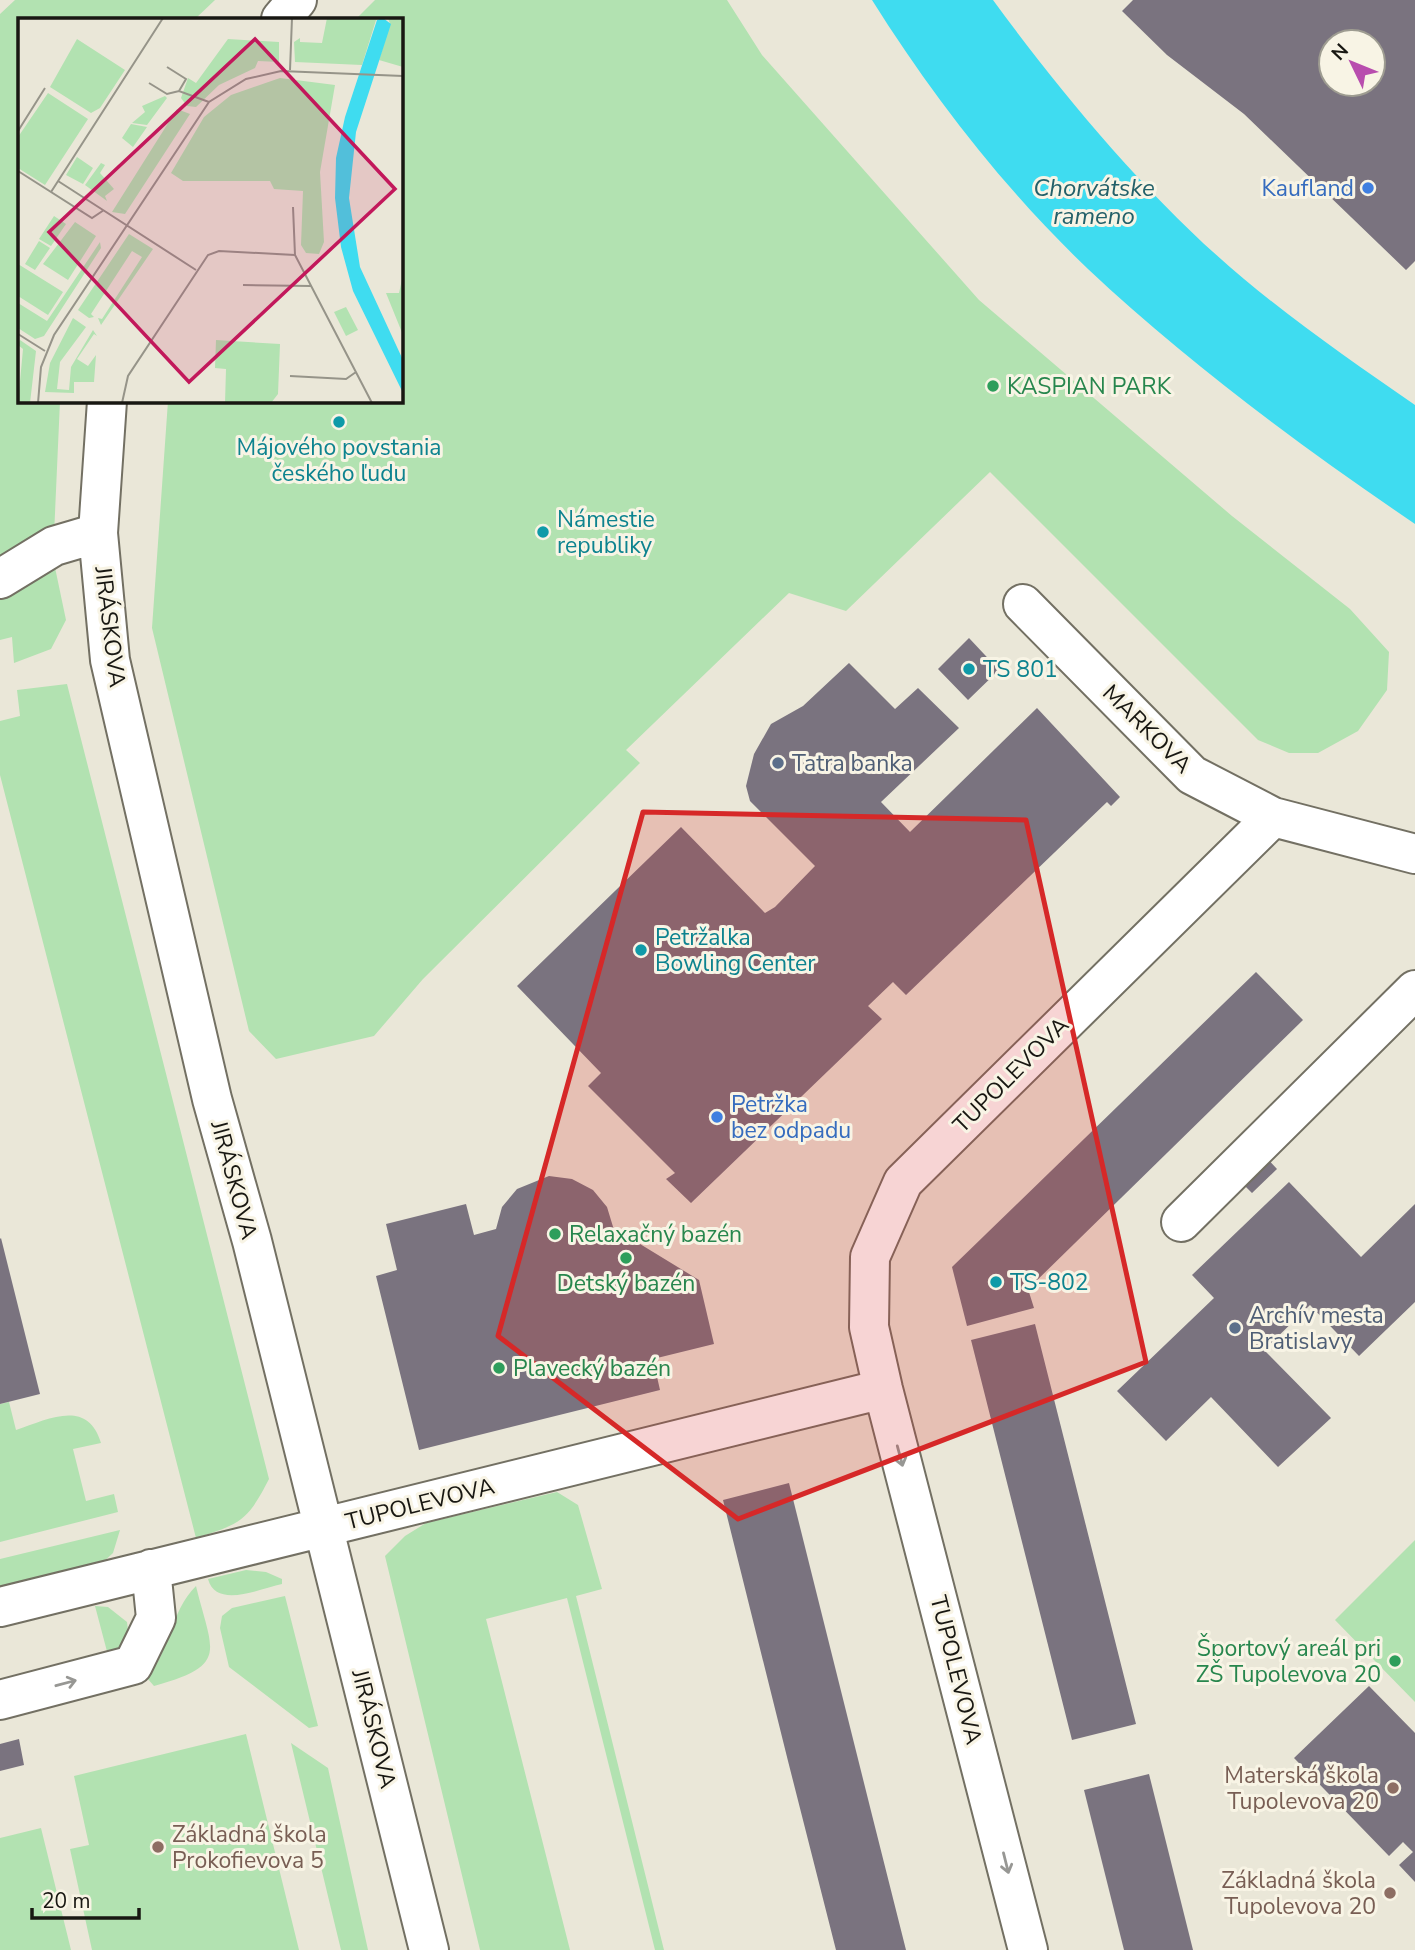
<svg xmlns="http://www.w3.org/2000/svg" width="1415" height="1950" viewBox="0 0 1415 1950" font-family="'Nunito Sans',sans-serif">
	<rect width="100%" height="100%" fill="#eae7d8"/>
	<path fill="#b2e2b1" d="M 15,0 L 215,0 L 195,19 L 19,19 L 19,401 L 60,401 L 53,558 L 66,620 L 51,649 L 14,663 L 12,637 L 0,640 L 0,14 Z
		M 375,0 L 727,0 L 762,55 L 979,300 L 1232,516 L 1350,609 L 1389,652 L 1387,690 L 1358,731 L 1318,753 L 1289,753 L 1258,740 L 990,472 L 846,611 L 789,593 L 626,750 L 640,763 L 423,979 L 374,1036 L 276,1059 L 249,1031 L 152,628 L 168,401 L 401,401 L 401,19 L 356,19 Z
		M 67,684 L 269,1479 C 248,1520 241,1524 196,1538 L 0,775 L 0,721 L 20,716 L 17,690 Z
		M 9,1402 L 16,1430 C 48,1419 88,1398 101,1443 L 73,1449 L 86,1501 L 114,1494 L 118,1512 L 0,1542 L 0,1404 Z
		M 557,1492 L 578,1505 L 602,1589 L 576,1596 L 664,1950 L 655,1950 L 567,1598 L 486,1619 L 570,1950 L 480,1950 L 385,1556 L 405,1536 L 426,1523 Z
		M 120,1530 L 113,1553 L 101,1564 L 0,1591 L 0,1559 Z
		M 1415,1540 L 1415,1702 L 1335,1620 Z
		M 246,1570 L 266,1572 L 282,1579 L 282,1584 C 259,1589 216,1609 208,1579 Z
		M 196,1586 C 212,1652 230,1665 154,1686 L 147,1678 C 170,1651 170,1612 196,1586 Z
		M 285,1596 L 318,1726 L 309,1728 L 229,1667 L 220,1628 L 222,1616 L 232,1608 Z
		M 95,1606 L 108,1607 L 127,1622 C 130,1642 125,1647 109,1659 Z
		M 246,1734 L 299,1950 L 92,1950 L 70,1849 L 89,1845 L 74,1776 Z
		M 291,1743 L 328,1768 L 368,1950 L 341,1950 Z
		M 41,1828 L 71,1950 L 0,1950 L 0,1838 Z"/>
	<path fill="#3fdcf0" d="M 872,0 L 993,0 C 1064,97 1152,202 1244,279 C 1298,324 1357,365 1415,405 L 1415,524 C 1302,447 1188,363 1088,269 C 1005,190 933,97 872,0 Z"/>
	<path fill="#7a737f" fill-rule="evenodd" d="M 1133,0 L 1415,0 L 1415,261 L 1406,270 L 1244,114 L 1167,55 L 1122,11 ZM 1331,42 L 1373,42 L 1373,84 L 1331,84 Z
		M 969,638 L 999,670 L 968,700 L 938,669 Z
		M 849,663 L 895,709 L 918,688 L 959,728 L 881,802 L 910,832 L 1037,708 L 1120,797 L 1111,806 L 1107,802 L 906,995 L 893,982 L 868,1006 L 882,1019 L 691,1203 L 666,1179 L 675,1173 L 588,1086 L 601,1073 L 517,986 L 681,827 L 765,913 L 775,907 L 815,866 L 750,801 L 746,786 L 754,754 L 771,724 L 803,706 Z
		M 1256,972 L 1303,1020 L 1028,1289 L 1034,1308 L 967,1326 L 952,1267 Z
		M 1265,1156 L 1277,1169 L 1252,1193 L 1240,1181 Z
		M 549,1176 L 572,1179 L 593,1190 L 607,1207 L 614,1230 L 619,1227 L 622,1233 L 699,1280 L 714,1344 L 653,1359 L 660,1390 L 419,1450 L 376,1276 L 397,1270 L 386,1224 L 466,1204 L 474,1235 L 496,1229 L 502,1207 L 517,1189 Z
		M 1289,1182 L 1361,1257 L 1415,1204 L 1415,1302 L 1359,1356 L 1310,1305 L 1264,1350 L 1331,1418 L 1278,1467 L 1211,1397 L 1166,1441 L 1117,1391 L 1214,1298 L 1192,1275 Z
		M 1,1238 L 40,1394 L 0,1404 L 0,1239 Z
		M 1035,1324 L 1136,1724 L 1072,1740 L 971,1340 Z
		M 789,1483 L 872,1815 L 906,1950 L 836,1950 L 788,1761 L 723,1500 Z
		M 1369,1686 L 1415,1733 L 1415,1882 L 1399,1865 L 1413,1852 L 1403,1842 L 1389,1856 L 1294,1758 Z
		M 19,1739 L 24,1765 L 0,1771 L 0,1744 Z
		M 1149,1774 L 1193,1950 L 1124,1950 L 1084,1790 Z"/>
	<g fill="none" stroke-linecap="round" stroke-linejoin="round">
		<g stroke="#737063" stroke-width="42">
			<path id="minor" d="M 281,19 L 297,0
				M 107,401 L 98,533 L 110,660 L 212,1099 L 252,1241 L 429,1950
				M 0,579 L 54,546 L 98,533
				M 1023,604 L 1192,775 L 1273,817 L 1415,854
				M 1181,1222 L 1415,990
				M 0,1607 L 883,1389
				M 0,1700 L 133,1665 L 156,1618 L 151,1569
				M 1028,1950 L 883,1389 L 869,1327 L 870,1257 L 903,1182 L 1273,817"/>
		</g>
		<use href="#minor" stroke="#fff" stroke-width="38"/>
	</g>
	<defs><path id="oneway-shaft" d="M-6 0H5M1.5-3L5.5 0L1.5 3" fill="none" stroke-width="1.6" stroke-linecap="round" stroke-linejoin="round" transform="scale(1.75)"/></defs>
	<g stroke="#979794">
		<use href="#oneway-shaft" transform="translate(900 1456) rotate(75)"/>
		<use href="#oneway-shaft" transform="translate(66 1683) rotate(-15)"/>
		<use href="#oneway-shaft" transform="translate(1006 1863) rotate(76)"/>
	</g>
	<path fill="#d62828" fill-opacity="0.2" stroke="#d62828" stroke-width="5" stroke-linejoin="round" d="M 643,812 L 1026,820 L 1146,1362 L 738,1519 L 498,1336 Z"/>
	<g fill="#3f7fe0" stroke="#f8f4e5" stroke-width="2.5">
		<circle cx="1368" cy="188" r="7"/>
		<circle cx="717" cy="1117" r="7"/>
	</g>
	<g fill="#2e9e5b" stroke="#f8f4e5" stroke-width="2.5">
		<circle cx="993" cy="386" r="7"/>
		<circle cx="555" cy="1234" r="7"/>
		<circle cx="626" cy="1258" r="7"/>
		<circle cx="499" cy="1368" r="7"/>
		<circle cx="1395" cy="1661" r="7"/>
	</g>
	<g fill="#0f9aa8" stroke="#f8f4e5" stroke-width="2.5">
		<circle cx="339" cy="422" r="7"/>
		<circle cx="543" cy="532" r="7"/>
		<circle cx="969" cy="669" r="7"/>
		<circle cx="641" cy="950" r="7"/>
		<circle cx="996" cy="1282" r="7"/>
	</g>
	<g fill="#5c6f8a" stroke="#f8f4e5" stroke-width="2.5">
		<circle cx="778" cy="763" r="7"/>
		<circle cx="1235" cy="1328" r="7"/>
	</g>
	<g fill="#8d6e63" stroke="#f8f4e5" stroke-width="2.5">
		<circle cx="1393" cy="1788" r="7"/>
		<circle cx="158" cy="1847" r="7"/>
		<circle cx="1390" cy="1893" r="7"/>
	</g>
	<g text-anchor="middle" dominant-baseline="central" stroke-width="6" stroke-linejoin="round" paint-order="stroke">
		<g font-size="23" fill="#366cbe" stroke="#f8f4e5" text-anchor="end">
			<text x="1354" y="188">Kaufland</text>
			<text x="731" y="1104" text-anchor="start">Petržka<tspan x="731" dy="26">bez odpadu</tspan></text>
		</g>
		<g font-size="23" fill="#27864d" stroke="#f8f4e5" text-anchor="start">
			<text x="1007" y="386">KASPIAN PARK</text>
			<text x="569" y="1234">Relaxačný bazén</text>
			<text x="626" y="1283" text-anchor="middle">Detský bazén</text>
			<text x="513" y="1368">Plavecký bazén</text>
			<text x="1381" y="1648" text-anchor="end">Športový areál pri<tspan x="1381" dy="26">ZŠ Tupolevova 20</tspan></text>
		</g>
		<g font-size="23" fill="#0d838f" stroke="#f8f4e5" text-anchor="start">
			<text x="339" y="447" text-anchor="middle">Májového povstania<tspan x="339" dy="26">českého ľudu</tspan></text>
			<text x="557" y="519">Námestie<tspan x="557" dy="26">republiky</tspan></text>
			<text x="983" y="669">TS 801</text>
			<text x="655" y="937">Petržalka<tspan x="655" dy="26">Bowling Center</tspan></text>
			<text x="1010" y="1282">TS-802</text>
		</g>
		<g font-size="23" fill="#181712" stroke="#f8f4e5">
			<text transform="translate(110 627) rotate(83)">JIRÁSKOVA</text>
			<text transform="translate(1147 729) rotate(45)">MARKOVA</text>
			<text transform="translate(1011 1075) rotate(-45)">TUPOLEVOVA</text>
			<text transform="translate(234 1180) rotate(75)">JIRÁSKOVA</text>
			<text transform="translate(420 1504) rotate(-14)">TUPOLEVOVA</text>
			<text transform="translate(956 1670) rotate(76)">TUPOLEVOVA</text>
			<text transform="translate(374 1729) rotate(76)">JIRÁSKOVA</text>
		</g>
		<g font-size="23" fill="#4e5e75" stroke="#f8f4e5" text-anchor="start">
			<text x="792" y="763">Tatra banka</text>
			<text x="1249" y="1315">Archív mesta<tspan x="1249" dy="26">Bratislavy</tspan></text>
		</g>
		<g font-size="23" fill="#785e54" stroke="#f8f4e5" text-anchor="end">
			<text x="1379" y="1775">Materská škola<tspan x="1379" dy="26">Tupolevova 20</tspan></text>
			<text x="172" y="1834" text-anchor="start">Základná škola<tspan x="172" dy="26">Prokofievova 5</tspan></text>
			<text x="1376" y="1880">Základná škola<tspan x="1376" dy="26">Tupolevova 20</tspan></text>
		</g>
		<g font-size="24" font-style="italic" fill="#236069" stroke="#f8f4e5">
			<text x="1094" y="188">Chorvátske<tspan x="1094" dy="28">rameno</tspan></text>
		</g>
	</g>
	<g transform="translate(18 18)">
		<rect width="385" height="385" fill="#eae7d8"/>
		<path d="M 309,0 L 365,0 L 358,2 L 344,47 L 277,44 L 276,24 L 282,20 L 282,24 L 304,25 ZM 370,0 L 385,0 L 385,49 L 361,42 L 372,6 ZM 59,21 L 107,52 L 82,90 L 73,95 L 32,69 ZM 210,21 L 261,24 L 261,44 L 240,43 L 237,50 L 201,67 L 178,89 L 169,88 L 163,80 L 170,60 L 178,65 ZM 262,60 L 317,67 L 302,154 L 306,224 L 301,236 L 288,235 L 283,227 L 285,173 L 256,171 L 252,163 L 165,163 L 153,155 L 186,99 L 213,77 ZM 30,75 L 70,101 L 27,167 L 0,150 L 0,119 ZM 147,78 L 149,80 L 129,107 L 114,105 L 127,94 L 124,88 ZM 159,91 L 172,96 L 107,196 L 94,194 ZM 113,106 L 129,109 L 115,129 L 104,120 ZM 59,139 L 75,150 L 65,166 L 48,157 ZM 83,145 L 87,147 L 82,155 L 96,171 L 87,178 L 89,183 L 67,167 ZM 36,198 L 48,206 L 33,228 L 21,221 ZM 57,204 L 78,218 L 50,262 L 25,246 ZM 111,216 L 135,231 L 83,307 L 80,300 L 84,301 L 124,239 L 114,233 L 73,296 L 76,299 L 71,300 L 60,292 ZM 21,223 L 32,230 L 17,252 L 7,246 ZM 82,224 L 83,230 L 26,318 L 17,321 L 0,310 L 0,285 L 29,303 ZM 0,246 L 45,274 L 30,297 L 0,278 ZM 385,257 L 385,317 L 368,275 L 381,275 ZM 328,289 L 340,312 L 328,318 L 316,294 ZM 55,300 L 68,309 L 42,344 L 39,371 L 51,372 L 53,349 L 75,312 L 79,318 L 76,316 L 59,341 L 70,348 L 78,337 L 76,364 L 56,364 L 56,375 L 27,374 L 32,345 ZM 2,322 L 18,333 L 12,385 L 0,385 L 5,331 L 0,327 ZM 198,322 L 262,326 L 260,376 L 253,385 L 207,385 L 208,351 L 197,350 Z" fill="#b2e2b1"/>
		<path d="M 365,0 L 373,6 L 338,114 L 331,180 L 342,249 L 385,342 L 385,375 L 335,273 L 323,229 L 317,180 L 318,140 L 327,99 L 359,2 Z" fill="#3fdcf0"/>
		<path fill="none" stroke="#969489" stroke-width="2" d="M 149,49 L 168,61 L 161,73M 272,52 L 274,0M 131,65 L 149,76 L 161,73 L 191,84M 0,113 L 27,70M 0,153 L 74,200 L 86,192M 40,163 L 178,252M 33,174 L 145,0M 275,189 L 277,237 L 354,385M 225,267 L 293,268M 0,316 L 27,333M 272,358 L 328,361 L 338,354M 20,385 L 23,349 L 36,317 L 191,84 L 228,61 L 263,53 L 385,58M 104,385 L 110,358 L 190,237 L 201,233 L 277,237"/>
		<path fill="#c2185b" fill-opacity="0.15" stroke="#c2185b" stroke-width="3.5" d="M 237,21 L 377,171 L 171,364 L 31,214 Z"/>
		<rect width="385" height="385" fill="none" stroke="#181712" stroke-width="3.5"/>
	</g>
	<g transform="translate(1352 63) rotate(313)"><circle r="33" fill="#f8f4e5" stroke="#9e9c91" stroke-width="2"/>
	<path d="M0-5L12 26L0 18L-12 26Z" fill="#b84dae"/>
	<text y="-10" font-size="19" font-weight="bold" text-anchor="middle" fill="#181712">N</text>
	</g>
	<path d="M32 1908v10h107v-10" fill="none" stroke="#181712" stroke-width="3.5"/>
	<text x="42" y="1908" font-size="21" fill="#181712" stroke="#f8f4e5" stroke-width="5" paint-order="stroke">20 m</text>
</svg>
